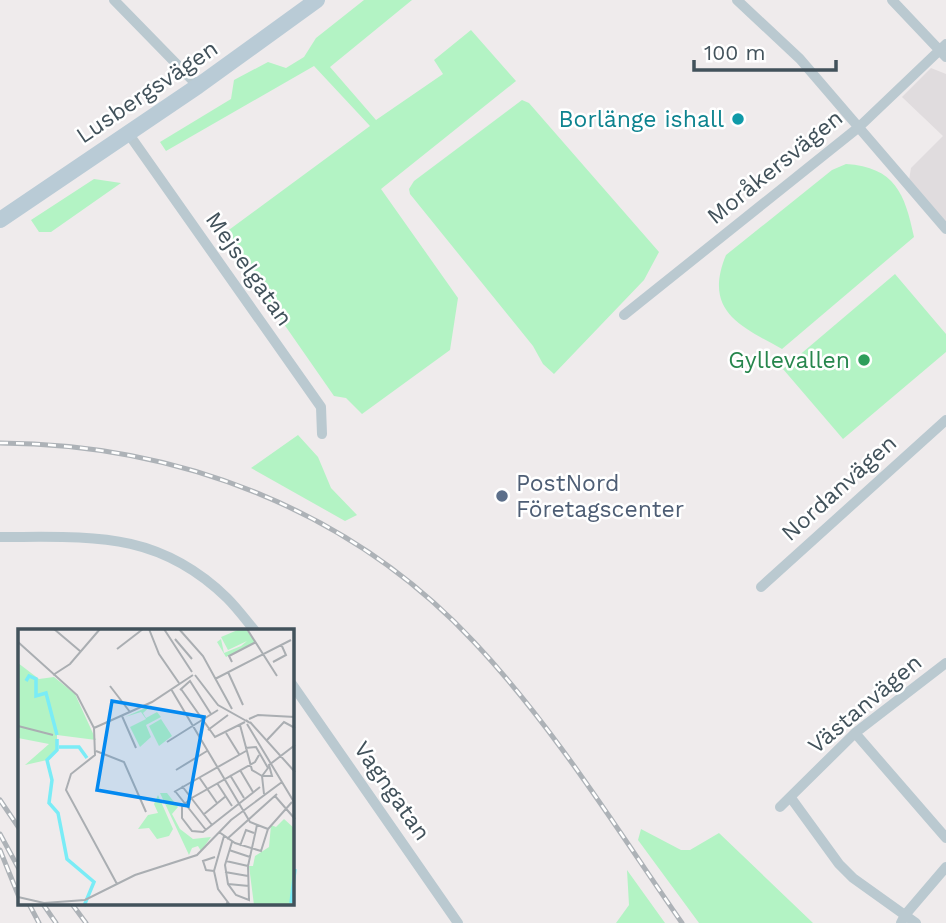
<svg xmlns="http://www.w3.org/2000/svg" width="946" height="923" viewBox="0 0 946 923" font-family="'Work Sans',sans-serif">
	<rect width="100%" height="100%" fill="#efebec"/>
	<path fill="#e0dcde" d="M 931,68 L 946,74 L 946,222 L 909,180 L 911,168 L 943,136 L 902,97 Z"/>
	<path fill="#b3f3c4" d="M 364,0 L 412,0 L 330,67 L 376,120 L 443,74 L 434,60 L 471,30 L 516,81 L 381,189 L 458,298 L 450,350 L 362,414 L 346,398 L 334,396 L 222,235 L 370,126 L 314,66 L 166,151 L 160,142 L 231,99 L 234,80 L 268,62 L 286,68 L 304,57 L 316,38 Z
		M 522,100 L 529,103 L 659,252 L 644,280 L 554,374 L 543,364 L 533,346 L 410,194 L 409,189 L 414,181 Z
		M 846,164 C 895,167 905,194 914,237 L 782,349 C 740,326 703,311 726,255 L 832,170 Z
		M 94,179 L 121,183 L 51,232 L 39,232 L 31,220 Z
		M 895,274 L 946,334 L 946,352 L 843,439 L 783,369 Z
		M 298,435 L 318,457 L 331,488 L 357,515 L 345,521 L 251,468 Z
		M 641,829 L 681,850 L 690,850 L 719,833 L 813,923 L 699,923 L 638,840 Z
		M 627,870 L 665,923 L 616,923 L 629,905 Z"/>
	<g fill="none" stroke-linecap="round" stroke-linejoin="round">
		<path stroke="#bac9d0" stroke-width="10" d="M 114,0 L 198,86
			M 737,0 L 800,59 L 946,229
			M 892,0 L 946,57
			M 128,133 L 321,407 L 322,434
			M 624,315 L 859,127 L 946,44
			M 0,537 C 90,537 157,530 227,598 C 237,608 246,620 255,631
			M 761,587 L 946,420
			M 292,684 L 458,923
			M 855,733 L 946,838
			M 791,798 L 839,864 L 853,878 L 916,923
			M 780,807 L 855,733 L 946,663
			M 901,923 L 905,915 L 946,867"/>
		<path stroke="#b9cbd6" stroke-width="16" d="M 0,220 L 198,86 L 317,0"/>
		<g stroke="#adb2b7" stroke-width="5">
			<path id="rail" d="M 0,443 C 179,444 351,510 474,642 C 554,727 616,828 682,923
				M 0,800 L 19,828
				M 0,834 L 19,869
				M 0,850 L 19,897
				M 29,904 L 39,923
				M 43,904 L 56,923
				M 72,904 L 86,923"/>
		</g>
		<use href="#rail" stroke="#fff" stroke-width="2.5" stroke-dasharray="8" stroke-linecap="butt"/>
	</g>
	<circle fill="#0f9aa8" stroke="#fff" stroke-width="2.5" cx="738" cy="119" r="7"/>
	<circle fill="#2e9e5b" stroke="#fff" stroke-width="2.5" cx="864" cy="360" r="7"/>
	<circle fill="#5c6f8a" stroke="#fff" stroke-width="2.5" cx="502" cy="496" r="7"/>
	<g text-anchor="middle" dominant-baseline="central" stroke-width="5" stroke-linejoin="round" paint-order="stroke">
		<g font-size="23" fill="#42525b" stroke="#fff">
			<text transform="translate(147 92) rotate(-34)">Lusbergsvägen</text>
			<text transform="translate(775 167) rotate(-39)">Moråkersvägen</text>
			<text transform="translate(249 269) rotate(55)">Mejselgatan</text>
			<text transform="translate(839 488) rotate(-42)">Nordanvägen</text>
			<text transform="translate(865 704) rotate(-40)">Västanvägen</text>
			<text transform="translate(392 791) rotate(55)">Vagngatan</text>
		</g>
		<g font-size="23" fill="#0d838f" stroke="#fff" text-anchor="end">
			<text x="724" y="119">Borlänge ishall</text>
		</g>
		<g font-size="23" fill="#27864d" stroke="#fff" text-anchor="end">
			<text x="850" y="360">Gyllevallen</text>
		</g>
		<g font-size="23" fill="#4e5e75" stroke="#fff" text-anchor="start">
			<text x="516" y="483">PostNord<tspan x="516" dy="26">Företagscenter</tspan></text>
		</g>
	</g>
	<g transform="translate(18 629)">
		<rect width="276" height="276" fill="#efebec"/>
		<path d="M 222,0 L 228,0 L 237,13 L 208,28 L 199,13 L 203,10 L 206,24 L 223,17 L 229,12 L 210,21 L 203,8 ZM 0,34 L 21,50 L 36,48 L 57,65 L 78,111 L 39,106 L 39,120 L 29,131 L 7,136 L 31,115 L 0,109 ZM 134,76 L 125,84 L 128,89 L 139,83 L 143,88 L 128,96 L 133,108 L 122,118 L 112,98 L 128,90 L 123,83 L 107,88 ZM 143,90 L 154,107 L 141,117 L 131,97 ZM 142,164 L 149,164 L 160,178 L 154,185 L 162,200 L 175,210 L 193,208 L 183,222 L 180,217 L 174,219 L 171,226 ZM 140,166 L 155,200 L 151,207 L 139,210 L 131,199 L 120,200 L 130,186 L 140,184 L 136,175 ZM 266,190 L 276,199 L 276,276 L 236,276 L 231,237 L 235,237 L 237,227 L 251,218 L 253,196 L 258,198 Z" fill="#b3f3c4"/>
		<path fill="none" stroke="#7aecf6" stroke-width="3.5" d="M 8,52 L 11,47 L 18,50 L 18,67 L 28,64 L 39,106M 39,110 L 39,121 L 29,131 L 34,151 L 31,174 L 40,184 L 49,230 L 76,253 L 66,277M 41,118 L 61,118 L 69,129M 273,274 L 277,240"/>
		<path fill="none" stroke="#aaaeb2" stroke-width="2" d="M 36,0 L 62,22M 131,0 L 141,25 L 161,54M 146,0 L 174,43M 161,0 L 185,27 L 214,80M 229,0 L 259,47M 157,10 L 174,30M 0,13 L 59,66 L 76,99 L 77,126 L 53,145 L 48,161 L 99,255M 99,20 L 125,0M 214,33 L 211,27 L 238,13M 255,33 L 268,26 L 263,15M 210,43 L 225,76M 35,46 L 52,35 L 82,0M 177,46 L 200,76 L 232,94 L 228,91M 197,50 L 273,11M 92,57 L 112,83M 153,60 L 232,193 L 250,200M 163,60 L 197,108 L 227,93M 162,61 L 172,52 L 193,85M 104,87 L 118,119M 231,90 L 240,86 L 277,88M 232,93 L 277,143M 229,95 L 276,173M 222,96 L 234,141 L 244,147 L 246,165M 0,97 L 35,106M 76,99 L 134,73 L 175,46M 190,101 L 210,86M 208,104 L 221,125M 249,111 L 266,93 L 277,99M 149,113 L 200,81M 227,119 L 238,118 L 250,139 L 244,147M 78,122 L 106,133 L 128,183M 241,126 L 237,133 L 172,170 L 164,178 L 164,189 L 174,202 L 185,203 L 242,158M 158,141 L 189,122M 222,141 L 235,163M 212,146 L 226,169M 244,147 L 254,147 L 251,136 L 277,116M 181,148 L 199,174M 199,154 L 214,177M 164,157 L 194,196M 157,162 L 188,201M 156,163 L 228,122M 257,167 L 277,190M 185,186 L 208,167M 201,203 L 217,214 L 243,222 L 250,200 L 274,173M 206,207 L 196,242 L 200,260 L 212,276 L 208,274M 209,210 L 259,165M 214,213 L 207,236 L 210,255 L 218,266 L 231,271 L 230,237 L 239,196M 222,217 L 228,201 L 236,204M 211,221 L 232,228M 208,232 L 230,237M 196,242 L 188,241 L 185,232 L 197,228M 207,243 L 230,247M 210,255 L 231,257M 0,268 L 26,274 L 67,271 L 117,246 L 179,226 L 213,191 L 264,153"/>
		<path fill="#0489f0" fill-opacity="0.15" stroke="#0489f0" stroke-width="3.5" d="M 94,72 L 186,88 L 170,177 L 79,161 Z"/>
		<rect width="276" height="276" fill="none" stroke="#42525b" stroke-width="3.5"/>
	</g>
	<path d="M694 60v10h142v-10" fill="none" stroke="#42525b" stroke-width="3.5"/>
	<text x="704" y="60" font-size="21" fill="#42525b" stroke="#ffffff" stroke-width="5" paint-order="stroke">100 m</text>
</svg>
